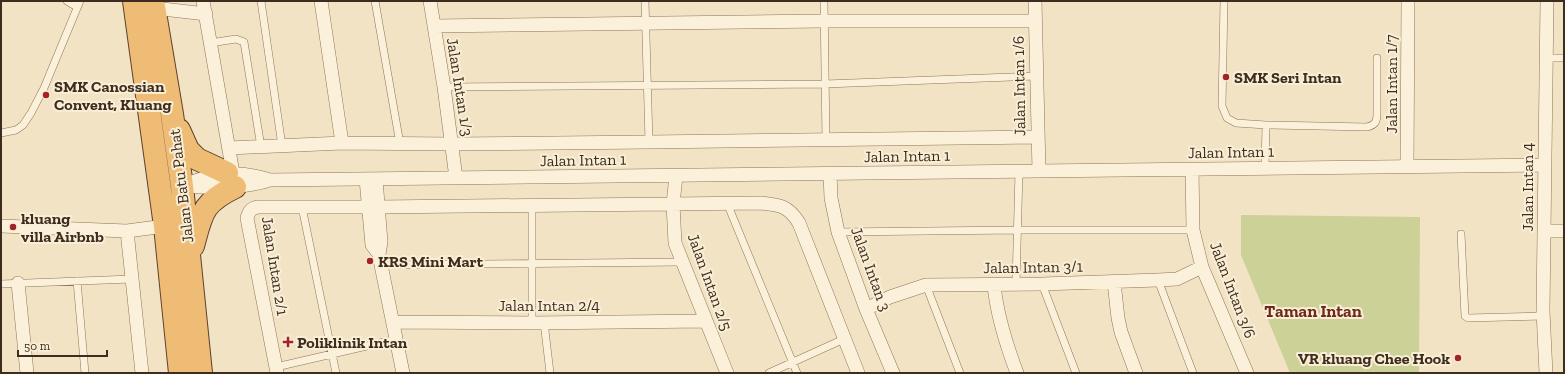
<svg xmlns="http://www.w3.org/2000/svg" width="1565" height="374" viewBox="0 0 1565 374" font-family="'Zilla Slab',serif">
	<rect width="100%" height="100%" fill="#f2e3c5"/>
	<path fill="#ccd198" d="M 1241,215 L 1420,217 L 1419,373 L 1290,373 L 1241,255 Z"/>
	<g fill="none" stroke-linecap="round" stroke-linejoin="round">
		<g stroke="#8f7459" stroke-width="8">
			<path id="service" d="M 67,1 L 77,7
				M 261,1 L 282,146
				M 375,1 L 400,144
				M 645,1 L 649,142
				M 824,1 L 826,140
				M 1224,1 L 1222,106 L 1227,118 L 1236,123 L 1266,125
				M 210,43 L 236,39 L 244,42 L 261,147
				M 1546,58 L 1564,58
				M 444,87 L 825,84 L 1036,76
				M 1,133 L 16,130 L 23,125 L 31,113 L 44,88 L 80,1
				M 1265,168 L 1266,125 L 1367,127 C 1375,125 1377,122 1377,114 L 1377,58
				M 727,203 L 797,373
				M 532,206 L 532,323
				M 302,207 L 336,373
				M 838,232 L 1017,230 L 1193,230
				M 1461,234 L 1465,316 L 1468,318 L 1543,316
				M 381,265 L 682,262
				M 1158,280 L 1193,373
				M 77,281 L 85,373
				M 1,284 L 132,279
				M 1016,284 L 1019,171
				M 1042,284 L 1076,373
				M 926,285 L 960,373
				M 544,322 L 550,373
				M 276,367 L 397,339
				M 769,373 L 844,339"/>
		</g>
		<g stroke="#8f7459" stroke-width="14">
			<path id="minor" d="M 203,1 L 233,173
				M 321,1 L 342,143
				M 430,1 L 444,87 L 456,178
				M 1035,1 L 1039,171
				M 154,8 L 206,14
				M 434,26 L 824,21 L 1035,21
				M 229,148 L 342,143 L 452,144 L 649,142 L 1037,137
				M 1407,166 L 1408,1
				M 1192,169 L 1193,230 L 1202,267 L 1247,373
				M 830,174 L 831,198 L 838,232 L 866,309 L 893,373
				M 676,176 L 673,204 L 675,243 L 727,373
				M 366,179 L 372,245 L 379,254 L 381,265 L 403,373
				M 376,179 L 381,242 L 379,254
				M 182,186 C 212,188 241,189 270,180 L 1544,165
				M 183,186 C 213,172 238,170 270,180
				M 378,207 L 760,203 C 779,205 788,205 799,223 L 858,373
				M 1,226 L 127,231 L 165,226
				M 127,231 L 142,373
				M 1544,231 L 1564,231
				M 1114,282 L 1118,318 L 1121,332 L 1136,373
				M 18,283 L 27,373
				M 994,285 C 997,316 1006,344 1017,373
				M 866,309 L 890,297 L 926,285 L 1042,284 L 1158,280 L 1177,279 L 1202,267
				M 393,322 L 532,323 L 705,321
				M 277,373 L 247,218 C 249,211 251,208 258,207 L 368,207
				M 1546,373 L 1543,311 L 1547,1"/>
		</g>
		<g stroke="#5d422e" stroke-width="24">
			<path id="trunk" d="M 134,1 L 165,226 L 180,373
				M 153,1 L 172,114 L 182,186 L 201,373
				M 179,130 L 188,150 L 197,159 L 227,173
				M 193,246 C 202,213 202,203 235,187"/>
		</g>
		<use href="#service" stroke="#fbf1da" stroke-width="7"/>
		<use href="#minor" stroke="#fbf1da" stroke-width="13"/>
		<use href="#trunk" stroke="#efbc76" stroke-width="22"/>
	</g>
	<g fill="#a32428" stroke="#f9eed6" stroke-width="1.5">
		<circle cx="1226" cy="77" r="4"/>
		<circle cx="46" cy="95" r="4"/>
		<circle cx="13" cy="227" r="4"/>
		<circle cx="370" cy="261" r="4"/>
		<path d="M286 336h4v4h4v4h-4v4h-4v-4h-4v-4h4z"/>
		<circle cx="1458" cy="358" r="4"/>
	</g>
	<g text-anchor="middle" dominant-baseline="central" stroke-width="4" stroke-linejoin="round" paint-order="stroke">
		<g font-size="16" font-weight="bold" fill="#3e2d1e" stroke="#f9eed6" text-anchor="start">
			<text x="1234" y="77">SMK Seri Intan</text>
			<text x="54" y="86">SMK Canossian<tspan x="54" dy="18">Convent, Kluang</tspan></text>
			<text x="21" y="218">kluang<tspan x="21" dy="18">villa Airbnb</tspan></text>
			<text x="378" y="261">KRS Mini Mart</text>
			<text x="297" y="342">Poliklinik Intan</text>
			<text x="1450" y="358" text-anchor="end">VR kluang Chee Hook</text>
		</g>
		<g font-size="16" fill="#3e2d1e" stroke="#f9eed6">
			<text transform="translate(1391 84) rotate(-90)">Jalan Intan 1/7</text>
			<text transform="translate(1019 86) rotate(-91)">Jalan Intan 1/6</text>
			<text transform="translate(460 87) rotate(81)">Jalan Intan 1/3</text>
			<text transform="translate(1231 152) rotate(-1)">Jalan Intan 1</text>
			<text transform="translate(907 156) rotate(-1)">Jalan Intan 1</text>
			<text transform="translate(583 160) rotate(-1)">Jalan Intan 1</text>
			<text transform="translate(181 186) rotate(-97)">Jalan Batu Pahat</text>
			<text transform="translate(1527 187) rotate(-90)">Jalan Intan 4</text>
			<text transform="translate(275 266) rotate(81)">Jalan Intan 2/1</text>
			<text transform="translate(1033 267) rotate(-1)">Jalan Intan 3/1</text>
			<text transform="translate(871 269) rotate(70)">Jalan Intan 3</text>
			<text transform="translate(710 282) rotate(70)">Jalan Intan 2/5</text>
			<text transform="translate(1233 290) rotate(69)">Jalan Intan 3/6</text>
			<text x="549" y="305">Jalan Intan 2/4</text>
		</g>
		<g font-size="17" font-weight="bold" fill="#6e291a" stroke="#f9eed6">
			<text x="1313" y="311">Taman Intan</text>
		</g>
	</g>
	<rect width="1565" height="374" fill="none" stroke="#3e2d1e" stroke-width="4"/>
	<path d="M18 350v6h89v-6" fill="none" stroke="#3e2d1e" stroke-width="2"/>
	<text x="24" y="350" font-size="12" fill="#3e2d1e" stroke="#f9eed6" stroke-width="3" paint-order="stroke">50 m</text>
</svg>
